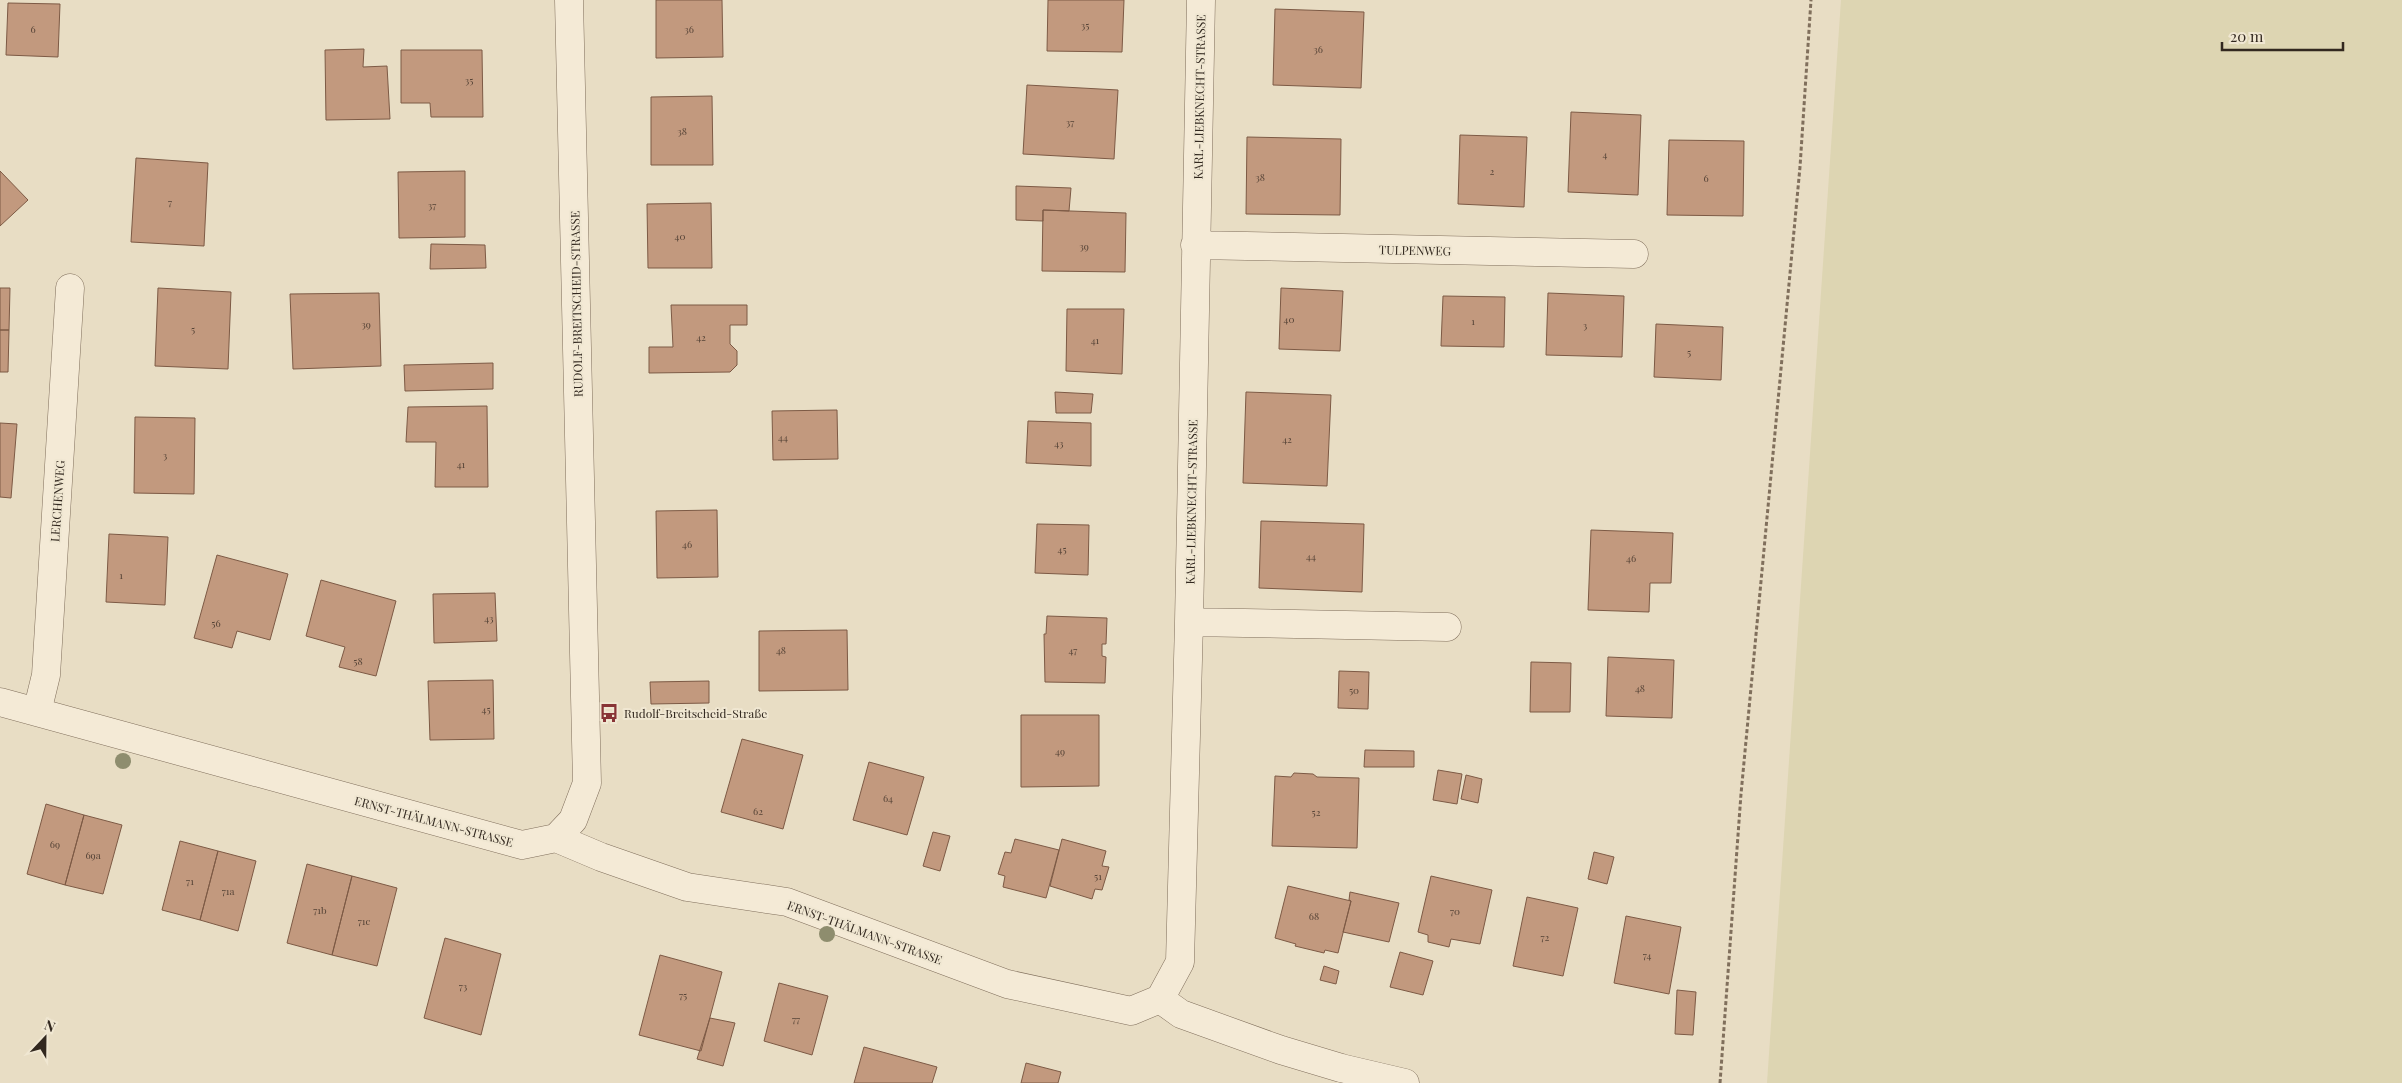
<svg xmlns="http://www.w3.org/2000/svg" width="2402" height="1083" viewBox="0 0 2402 1083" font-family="'Playfair Display',serif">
	<rect width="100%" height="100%" fill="#e8ddc4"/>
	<path fill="#ddd5b2" d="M 1841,0 L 2402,0 L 2402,1083 L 1767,1083 Z"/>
	<path fill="#c2997e" stroke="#7d5a45" d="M 656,0 L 722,0 L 723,57 L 656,58 Z
		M 1048,0 L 1124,0 L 1122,52 L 1047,51 Z
		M 8,3 L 60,4 L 58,57 L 6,55 Z
		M 1275,9 L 1364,12 L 1361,88 L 1273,85 Z
		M 364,49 L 363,67 L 387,66 L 390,119 L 326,120 L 325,50 Z
		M 401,50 L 482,50 L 483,117 L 431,117 L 430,103 L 401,103 Z
		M 1027,85 L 1118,90 L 1114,159 L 1023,154 Z
		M 712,96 L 713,165 L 651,165 L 651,97 Z
		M 1571,112 L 1641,115 L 1638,195 L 1568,192 Z
		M 1460,135 L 1527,137 L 1524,207 L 1458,204 Z
		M 1247,137 L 1341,139 L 1340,215 L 1246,214 Z
		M 1669,140 L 1744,141 L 1743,216 L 1667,215 Z
		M 136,158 L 208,163 L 204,246 L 131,242 Z
		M 0,171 L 28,200 L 0,226 Z
		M 465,171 L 465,237 L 399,238 L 398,172 Z
		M 1016,186 L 1071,188 L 1069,211 L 1043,210 L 1043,221 L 1016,220 Z
		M 711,203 L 712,268 L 648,268 L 647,204 Z
		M 1043,210 L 1126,213 L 1125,272 L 1042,271 Z
		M 431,244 L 485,245 L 486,268 L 430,269 Z
		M 0,288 L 10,288 L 9,330 L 0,330 Z
		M 158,288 L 231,292 L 228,369 L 155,366 Z
		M 1281,288 L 1343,291 L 1340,351 L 1279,349 Z
		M 379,293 L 381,366 L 293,369 L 290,294 Z
		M 1548,293 L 1624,296 L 1622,357 L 1546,355 Z
		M 1443,296 L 1505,297 L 1504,347 L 1441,346 Z
		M 671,305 L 747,305 L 747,325 L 730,325 L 730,344 L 737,351 L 737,365 L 730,372 L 649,373 L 649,347 L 673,347 Z
		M 1067,309 L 1124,309 L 1122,374 L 1066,371 Z
		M 1656,324 L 1723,327 L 1721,380 L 1654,377 Z
		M 0,330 L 9,330 L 8,372 L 0,372 Z
		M 493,363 L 493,389 L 405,391 L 404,365 Z
		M 1055,392 L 1093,394 L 1091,413 L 1056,413 Z
		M 1246,392 L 1331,395 L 1327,486 L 1243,483 Z
		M 487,406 L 488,487 L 435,487 L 436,442 L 406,442 L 408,407 Z
		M 837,410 L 838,459 L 773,460 L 772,411 Z
		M 135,417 L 195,418 L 194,494 L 134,493 Z
		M 1028,421 L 1091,423 L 1091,466 L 1026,463 Z
		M 0,423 L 17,424 L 11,498 L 0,497 Z
		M 717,510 L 718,577 L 657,578 L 656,511 Z
		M 1261,521 L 1364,524 L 1362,592 L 1259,588 Z
		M 1037,524 L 1089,525 L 1088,575 L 1035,573 Z
		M 1591,530 L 1673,533 L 1671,583 L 1650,583 L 1649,612 L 1588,610 Z
		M 109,534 L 168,537 L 165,605 L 106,602 Z
		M 217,555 L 288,574 L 270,640 L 237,631 L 232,648 L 194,638 Z
		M 321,580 L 396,601 L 376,676 L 339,667 L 345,647 L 306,636 Z
		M 495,593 L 497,641 L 434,643 L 433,594 Z
		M 1047,616 L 1107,618 L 1106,644 L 1102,644 L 1102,656 L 1106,657 L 1105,683 L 1045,682 L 1044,634 L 1046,634 Z
		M 847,630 L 848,690 L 759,691 L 759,631 Z
		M 1608,657 L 1674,660 L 1672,718 L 1606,716 Z
		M 1531,662 L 1571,663 L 1570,712 L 1530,712 Z
		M 1339,671 L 1369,672 L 1368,709 L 1338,708 Z
		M 493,680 L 494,739 L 430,740 L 428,681 Z
		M 709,681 L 709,703 L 651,704 L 650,682 Z
		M 1021,715 L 1099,715 L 1099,786 L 1021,787 Z
		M 742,739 L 803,755 L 783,829 L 721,812 Z
		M 1365,750 L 1414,751 L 1414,767 L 1364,767 Z
		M 869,762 L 924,777 L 907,835 L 853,820 Z
		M 1438,770 L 1462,774 L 1457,804 L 1433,800 Z
		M 1294,773 L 1313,774 L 1317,777 L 1359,778 L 1357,848 L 1272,846 L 1275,776 L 1291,777 Z
		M 1466,775 L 1482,779 L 1478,803 L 1461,799 Z
		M 46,804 L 84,815 L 65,885 L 27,874 Z
		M 84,815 L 122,825 L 103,894 L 65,885 Z
		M 933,832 L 950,836 L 940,871 L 923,866 Z
		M 1015,839 L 1059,850 L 1046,898 L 1003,887 L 1005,876 L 998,874 L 1005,852 L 1011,853 Z
		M 1062,839 L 1106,851 L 1102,866 L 1109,867 L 1102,890 L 1095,889 L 1092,899 L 1050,886 Z
		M 180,841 L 218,851 L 200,920 L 162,910 Z
		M 218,851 L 256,861 L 238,931 L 200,920 Z
		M 1594,852 L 1614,857 L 1607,884 L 1588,879 Z
		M 307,864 L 352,876 L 332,955 L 287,943 Z
		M 352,876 L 397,888 L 377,966 L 332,955 Z
		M 1431,876 L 1492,890 L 1480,944 L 1451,939 L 1449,947 L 1428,942 L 1428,935 L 1418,932 Z
		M 1288,886 L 1351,901 L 1338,953 L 1325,950 L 1324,953 L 1295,946 L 1296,944 L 1275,938 Z
		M 1350,892 L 1399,903 L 1389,942 L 1343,932 L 1351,901 L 1349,900 Z
		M 1527,897 L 1578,908 L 1563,976 L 1513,966 Z
		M 1626,916 L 1681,927 L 1669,994 L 1614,983 Z
		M 445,938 L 501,954 L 481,1035 L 424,1018 Z
		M 1400,952 L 1433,961 L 1423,995 L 1390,987 Z
		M 660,955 L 722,972 L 701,1051 L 639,1035 Z
		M 1324,966 L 1339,971 L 1336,984 L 1320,980 Z
		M 779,983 L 828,996 L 812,1055 L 764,1041 Z
		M 1677,990 L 1696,992 L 1693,1035 L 1675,1034 Z
		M 710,1018 L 735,1023 L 723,1066 L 697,1059 Z
		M 864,1047 L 937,1067 L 932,1083 L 854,1083 Z
		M 1026,1063 L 1061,1072 L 1058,1083 L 1021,1083 Z"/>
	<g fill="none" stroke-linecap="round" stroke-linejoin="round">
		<g stroke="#806f5c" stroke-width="29">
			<path id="minor" d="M 1195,245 L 1634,254
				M 1189,622 L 1447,627
				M 0,702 L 522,845 L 556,838 L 601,857 L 687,887 L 787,902 L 1007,984 L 1131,1011 L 1160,999 L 1181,1014 L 1281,1050 L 1341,1068 L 1405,1083
				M 37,712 L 46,675 L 70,288
				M 556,838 L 573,820 L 587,783 L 569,0
				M 1160,999 L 1180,962 L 1189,622 L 1201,0"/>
		</g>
		<path stroke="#806f5c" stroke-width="3" stroke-dasharray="4 2.5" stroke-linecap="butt" d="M 1720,1083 L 1741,794 L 1800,167 L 1811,0"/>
		<use href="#minor" stroke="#f4ead6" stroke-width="28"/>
	</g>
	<g fill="#8e8d6e">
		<circle cx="123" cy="761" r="8"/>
		<circle cx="827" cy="934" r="8"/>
	</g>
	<defs>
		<g id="bus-bare" transform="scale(1.5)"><path d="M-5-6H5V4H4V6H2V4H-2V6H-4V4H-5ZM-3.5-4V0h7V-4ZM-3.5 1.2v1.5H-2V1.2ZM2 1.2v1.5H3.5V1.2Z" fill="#883436" stroke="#f0e7d2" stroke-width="2.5" paint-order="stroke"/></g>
	</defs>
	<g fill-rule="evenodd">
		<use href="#bus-bare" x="609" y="713"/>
	</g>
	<g text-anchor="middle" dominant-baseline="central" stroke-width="4" stroke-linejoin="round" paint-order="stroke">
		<g font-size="10" fill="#564437">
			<text x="1085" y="25">35</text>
			<text x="33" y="29">6</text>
			<text x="689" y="29">36</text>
			<text x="1318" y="49">36</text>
			<text x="469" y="80">35</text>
			<text x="1070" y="122">37</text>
			<text x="682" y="131">38</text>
			<text x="1605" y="154">4</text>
			<text x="1492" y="171">2</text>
			<text x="1260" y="177">38</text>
			<text x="1706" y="178">6</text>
			<text x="170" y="202">7</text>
			<text x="432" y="205">37</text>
			<text x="680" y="236">40</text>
			<text x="1084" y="246">39</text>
			<text x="1289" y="319">40</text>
			<text x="1473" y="321">1</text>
			<text x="366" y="324">39</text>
			<text x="1585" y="325">3</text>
			<text x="193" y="329">5</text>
			<text x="701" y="337">42</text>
			<text x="1095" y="340">41</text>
			<text x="1689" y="352">5</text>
			<text x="783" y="437">44</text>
			<text x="1287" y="439">42</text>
			<text x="1059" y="443">43</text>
			<text x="165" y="455">3</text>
			<text x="461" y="464">41</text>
			<text x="687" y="544">46</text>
			<text x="1062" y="549">45</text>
			<text x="1311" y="556">44</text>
			<text x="1631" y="558">46</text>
			<text x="121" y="575">1</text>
			<text x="489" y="618">43</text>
			<text x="216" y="623">56</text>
			<text x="781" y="650">48</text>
			<text x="1073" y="650">47</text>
			<text x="358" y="661">58</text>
			<text x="1640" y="688">48</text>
			<text x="1354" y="690">50</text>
			<text x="486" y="709">45</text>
			<text x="1060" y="751">49</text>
			<text x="888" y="798">64</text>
			<text x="758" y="811">62</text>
			<text x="1316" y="812">52</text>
			<text x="55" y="844">69</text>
			<text x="93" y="855">69a</text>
			<text x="1098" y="876">51</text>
			<text x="190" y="881">71</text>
			<text x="228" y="891">71a</text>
			<text x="320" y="910">71b</text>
			<text x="1455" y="911">70</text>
			<text x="1314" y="916">68</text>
			<text x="364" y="921">71c</text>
			<text x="1545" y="937">72</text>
			<text x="1647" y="955">74</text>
			<text x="463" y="986">73</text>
			<text x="683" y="995">75</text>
			<text x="796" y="1019">77</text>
		</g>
		<g font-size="12" fill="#32281f" stroke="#f0e7d2">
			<text transform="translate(1199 97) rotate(-89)">KARL-LIEBKNECHT-STRASSE</text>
			<text transform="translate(1415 250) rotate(1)">TULPENWEG</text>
			<text transform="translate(576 304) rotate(-91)">RUDOLF-BREITSCHEID-STRASSE</text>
			<text transform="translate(57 501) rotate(-86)">LERCHENWEG</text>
			<text transform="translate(1191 502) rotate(-89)">KARL-LIEBKNECHT-STRASSE</text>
			<text transform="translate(434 821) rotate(15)">ERNST-THÄLMANN-STRASSE</text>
			<text transform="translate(865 932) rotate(20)">ERNST-THÄLMANN-STRASSE</text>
		</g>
		<g font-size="12" fill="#32281f" stroke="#f0e7d2" text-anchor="start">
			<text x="624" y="713">Rudolf-Breitscheid-Straße</text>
		</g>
	</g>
	<g transform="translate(45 1038) rotate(22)" stroke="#f0e7d2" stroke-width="4" paint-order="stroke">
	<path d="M0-4L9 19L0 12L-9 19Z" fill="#32281f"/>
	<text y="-8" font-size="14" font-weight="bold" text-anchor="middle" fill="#32281f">N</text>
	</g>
	<path d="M2222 42v8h121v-8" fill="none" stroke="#32281f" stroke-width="2.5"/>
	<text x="2230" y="42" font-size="15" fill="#32281f" stroke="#f0e7d2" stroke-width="4" paint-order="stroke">20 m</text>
</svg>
